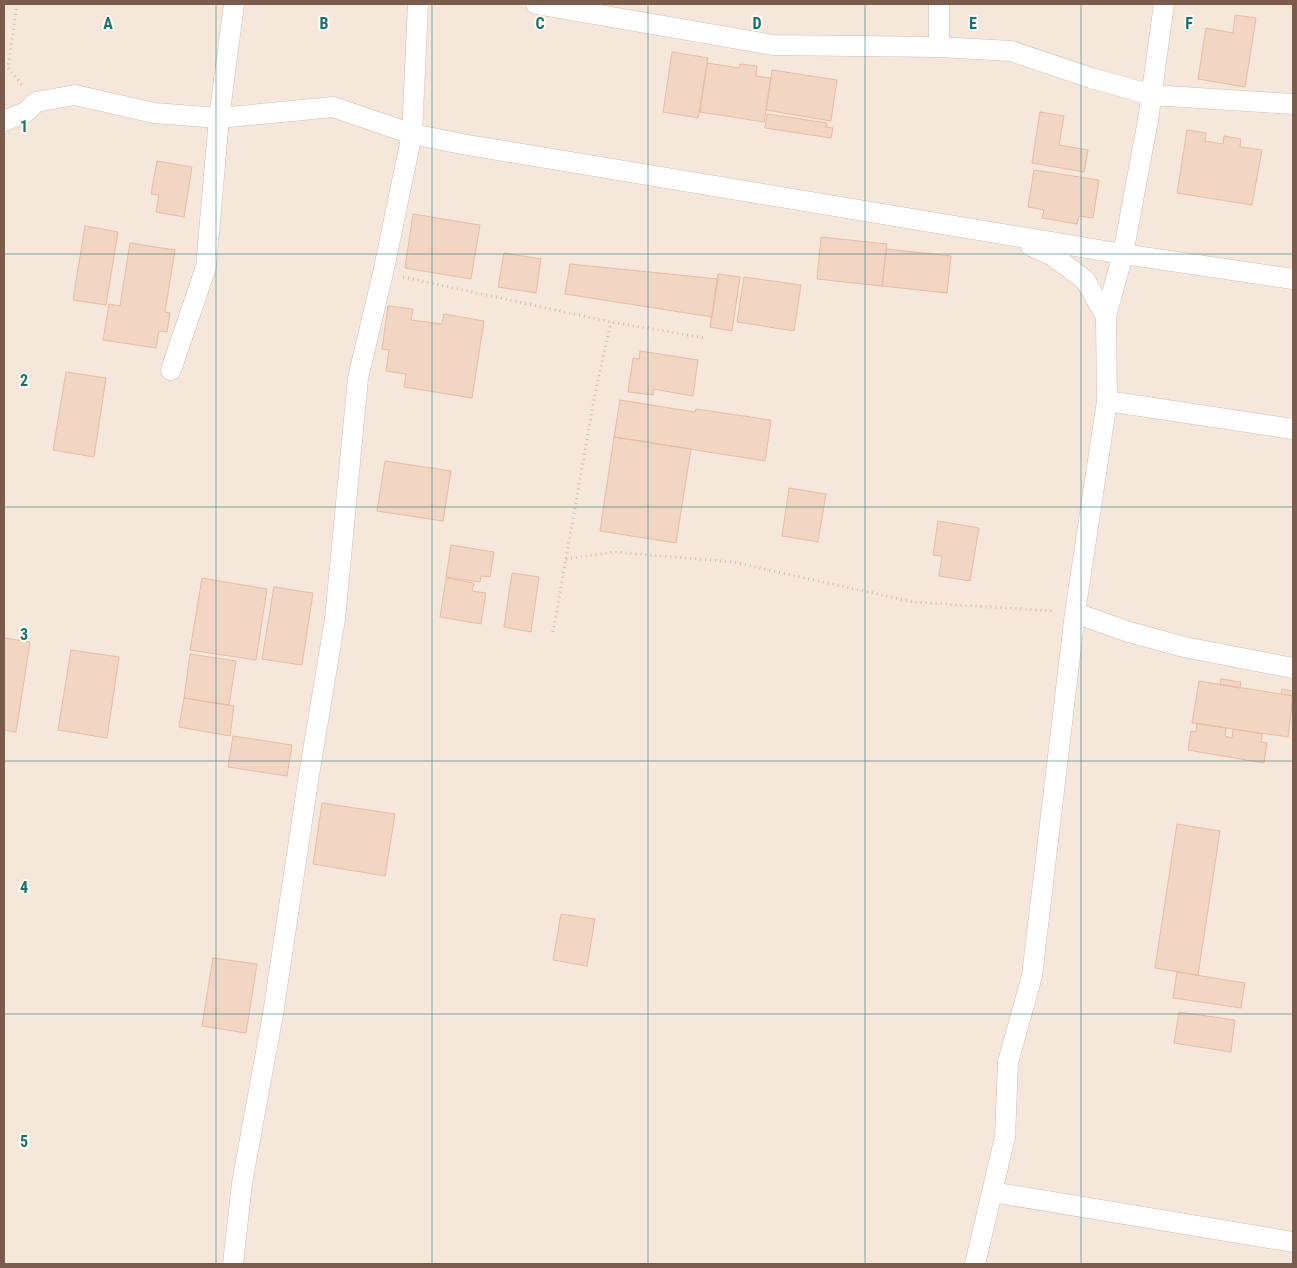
<svg xmlns="http://www.w3.org/2000/svg" width="1297" height="1268" viewBox="0 0 1297 1268" font-family="'Roboto Condensed',sans-serif">
	<rect width="100%" height="100%" fill="#fdf6ec"/>
	<path fill="#f5e8da" d="M 4,4 L 1293,4 L 1293,1264 L 4,1264 Z"/>
	<path fill="#f3d5c3" stroke="#e6bba3" d="M 1235,15 L 1256,18 L 1245,87 L 1198,79 L 1206,28 L 1233,33 Z
		M 672,52 L 708,58 L 698,118 L 663,112 Z
		M 707,63 L 739,68 L 740,64 L 757,66 L 756,76 L 771,78 L 764,122 L 700,112 Z
		M 772,70 L 837,80 L 831,121 L 766,110 Z
		M 1040,112 L 1064,116 L 1059,145 L 1088,150 L 1084,172 L 1032,163 Z
		M 767,114 L 827,123 L 826,127 L 833,128 L 831,138 L 765,128 Z
		M 1187,130 L 1206,133 L 1205,141 L 1223,144 L 1224,136 L 1241,139 L 1240,147 L 1262,150 L 1252,205 L 1177,193 Z
		M 157,161 L 192,167 L 184,217 L 156,212 L 159,195 L 151,194 Z
		M 1034,170 L 1099,180 L 1093,218 L 1079,216 L 1077,224 L 1042,218 L 1044,210 L 1028,207 Z
		M 413,214 L 480,225 L 471,279 L 405,268 Z
		M 85,226 L 118,232 L 106,305 L 73,300 Z
		M 821,237 L 887,244 L 882,286 L 817,279 Z
		M 130,243 L 175,250 L 165,312 L 170,313 L 167,332 L 159,331 L 156,348 L 103,340 L 109,304 L 120,306 Z
		M 886,249 L 951,256 L 947,293 L 882,286 Z
		M 504,253 L 541,259 L 536,293 L 498,287 Z
		M 570,264 L 718,279 L 712,317 L 565,294 Z
		M 718,274 L 740,277 L 732,331 L 710,327 Z
		M 744,277 L 801,285 L 794,331 L 737,322 Z
		M 388,306 L 413,309 L 411,320 L 442,324 L 444,314 L 484,321 L 472,398 L 404,387 L 406,374 L 386,371 L 389,350 L 382,349 Z
		M 640,351 L 698,360 L 693,396 L 653,389 L 653,395 L 628,392 L 633,358 L 639,359 Z
		M 66,372 L 106,378 L 94,457 L 53,450 Z
		M 620,400 L 695,412 L 696,409 L 771,420 L 765,461 L 614,437 Z
		M 614,437 L 691,449 L 676,543 L 600,531 Z
		M 385,461 L 451,471 L 443,521 L 377,511 Z
		M 789,488 L 826,494 L 818,542 L 782,536 Z
		M 938,521 L 979,528 L 970,581 L 939,576 L 942,556 L 933,555 Z
		M 451,545 L 494,552 L 490,577 L 481,576 L 480,582 L 446,577 Z
		M 512,573 L 539,577 L 531,632 L 504,627 Z
		M 202,578 L 267,589 L 256,660 L 190,650 Z
		M 446,578 L 474,583 L 472,591 L 486,593 L 481,624 L 440,617 Z
		M 274,587 L 313,593 L 302,665 L 262,659 Z
		M 4,638 L 30,642 L 16,732 L 4,730 Z
		M 71,650 L 119,657 L 107,738 L 58,730 Z
		M 190,654 L 236,661 L 229,705 L 184,698 Z
		M 1221,679 L 1241,682 L 1240,688 L 1220,685 Z
		M 1199,681 L 1293,696 L 1288,737 L 1192,723 Z
		M 1282,689 L 1293,691 L 1293,696 L 1281,694 Z
		M 184,698 L 234,706 L 230,736 L 179,727 Z
		M 1197,723 L 1226,728 L 1225,736 L 1232,738 L 1233,729 L 1262,734 L 1261,742 L 1267,743 L 1264,763 L 1188,750 L 1191,731 L 1196,732 Z
		M 233,736 L 292,745 L 287,776 L 228,767 Z
		M 322,803 L 395,814 L 385,876 L 313,864 Z
		M 1177,824 L 1220,831 L 1198,975 L 1155,968 Z
		M 561,914 L 595,919 L 587,966 L 553,960 Z
		M 213,958 L 257,964 L 246,1033 L 202,1026 Z
		M 1177,972 L 1245,983 L 1241,1008 L 1173,998 Z
		M 1179,1012 L 1235,1020 L 1231,1052 L 1174,1043 Z"/>
	<g fill="none" stroke-linecap="round" stroke-linejoin="round">
		<g stroke="#d1beb0" stroke-width="21">
			<path id="minor" d="M 536,4 L 773,45 L 939,47 L 1011,51 L 1091,78 L 1152,95 L 1293,104
				M 939,47 L 939,4
				M 4,121 L 26,112 L 36,102 L 75,95 L 154,113 L 219,118 L 333,107 L 412,134 L 462,144 L 1123,254 L 1293,279
				M 1031,246 L 1053,256 L 1085,280 L 1106,316
				M 171,370 L 206,267 L 219,118 L 234,4
				M 1107,401 L 1293,429
				M 1075,613 L 1129,632 L 1184,647 L 1293,668
				M 992,1192 L 1293,1242
				M 233,1264 L 242,1183 L 273,1014 L 308,781 L 335,619 L 358,378 L 383,273 L 412,134 L 418,4
				M 975,1264 L 1005,1137 L 1008,1062 L 1032,976 L 1075,613 L 1107,401 L 1106,316 L 1123,254 L 1148,120 L 1164,4"/>
		</g>
		<path stroke="#d9b8a5" stroke-width="3" stroke-dasharray="1 4" stroke-linecap="butt" d="M 17,4 L 8,68 L 23,86
			M 403,277 L 611,322 L 705,338
			M 566,559 L 614,552 L 733,562 L 913,602 L 1053,611
			M 553,632 L 595,394 L 611,322"/>
		<use href="#minor" stroke="#fff" stroke-width="20"/>
	</g>
	<path fill="none" stroke="#0f766e" stroke-width="1" stroke-opacity="0.55" d="M 216,4 L 216,1264M 432,4 L 432,1264M 648,4 L 648,1264M 865,4 L 865,1264M 1081,4 L 1081,1264M 4,254 L 1293,254M 4,507 L 1293,507M 4,761 L 1293,761M 4,1014 L 1293,1014"/>
	<g font-size="16" text-anchor="middle" font-weight="bold" fill="#0f766e" stroke="#fffaf3" stroke-width="4" stroke-linejoin="round" paint-order="stroke">
		<text x="108" y="29">A</text>
		<text x="324" y="29">B</text>
		<text x="540" y="29">C</text>
		<text x="757" y="29">D</text>
		<text x="973" y="29">E</text>
		<text x="1189" y="29">F</text>
		<text x="24" y="132">1</text>
		<text x="24" y="386">2</text>
		<text x="24" y="640">3</text>
		<text x="24" y="893">4</text>
		<text x="24" y="1147">5</text>
	</g>
	<rect width="1297" height="1268" fill="none" stroke="#7a5c4d" stroke-width="10"/>
</svg>
